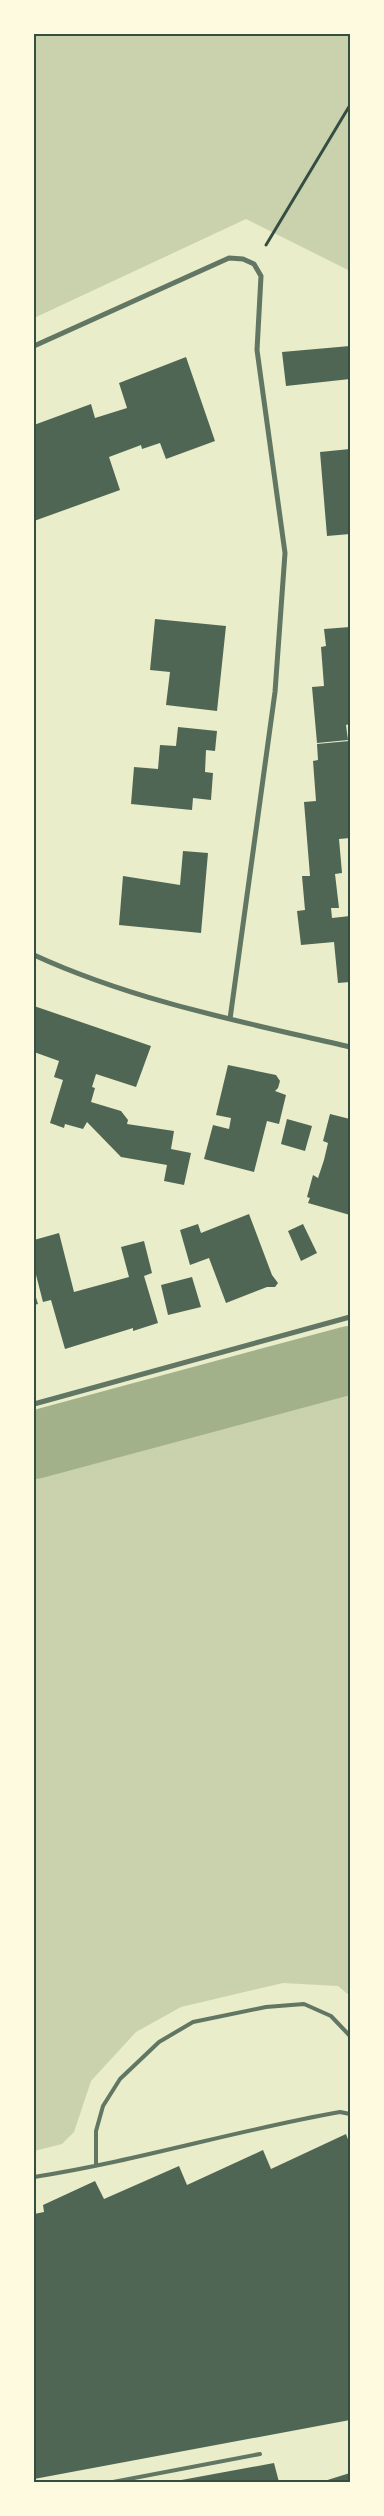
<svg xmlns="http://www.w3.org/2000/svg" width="384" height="2516" viewBox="0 0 384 2516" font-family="'Exo 2',sans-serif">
	<rect width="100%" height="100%" fill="#e9edc9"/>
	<path fill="#cad2ad" d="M 34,34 L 350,34 L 350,271 L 246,219 L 34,318 Z
		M 350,1389 L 350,1996 L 338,1986 L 283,1983 L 181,2007 L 136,2032 L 91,2081 L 74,2132 L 62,2144 L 34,2151 L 34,1478 L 173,1436 Z"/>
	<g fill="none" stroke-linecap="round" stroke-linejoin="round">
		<path stroke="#a3b18a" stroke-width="68" d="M 34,1445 L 350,1360"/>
	</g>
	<path fill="#4f6655" d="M 350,346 L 350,379 L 286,386 L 282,352 Z
		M 186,357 L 215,441 L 166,459 L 160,443 L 142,449 L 141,445 L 109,457 L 120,490 L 34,521 L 34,425 L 91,404 L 95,418 L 127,408 L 119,383 Z
		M 350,449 L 350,534 L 327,536 L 320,452 Z
		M 155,619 L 226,626 L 217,711 L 166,705 L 170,672 L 150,670 Z
		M 350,627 L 350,724 L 346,725 L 348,740 L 317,743 L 312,687 L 324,686 L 321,647 L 326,646 L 324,629 Z
		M 178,727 L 217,731 L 215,751 L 206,750 L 205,772 L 213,773 L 211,800 L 193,798 L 192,810 L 131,804 L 134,767 L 158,769 L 160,745 L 176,746 Z
		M 349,741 L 350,838 L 339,839 L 342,873 L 335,874 L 339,908 L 331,908 L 332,918 L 350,916 L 350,982 L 338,983 L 334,942 L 301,945 L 297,911 L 305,910 L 302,876 L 310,876 L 304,802 L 316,801 L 313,761 L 318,760 L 317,744 Z
		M 183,851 L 208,853 L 201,933 L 119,925 L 123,876 L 180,885 Z
		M 34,1006 L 151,1046 L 136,1087 L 96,1074 L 92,1087 L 95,1088 L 91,1102 L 121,1111 L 128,1120 L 127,1124 L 174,1131 L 171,1149 L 191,1153 L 184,1185 L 164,1181 L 167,1165 L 121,1157 L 87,1122 L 83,1129 L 65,1124 L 64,1128 L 50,1123 L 63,1080 L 54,1077 L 59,1061 L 34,1052 Z
		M 228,1065 L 276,1075 L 280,1081 L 278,1088 L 275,1091 L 286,1095 L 279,1124 L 267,1121 L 254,1172 L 204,1159 L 213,1125 L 229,1129 L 231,1118 L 216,1115 Z
		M 330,1114 L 350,1119 L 350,1215 L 308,1203 L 310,1198 L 307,1197 L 313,1175 L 318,1178 L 324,1160 L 328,1143 L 323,1141 Z
		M 287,1119 L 312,1126 L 305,1151 L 281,1144 Z
		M 249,1214 L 272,1275 L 278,1283 L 275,1287 L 267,1287 L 226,1303 L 209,1258 L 190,1265 L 180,1230 L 198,1224 L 201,1233 Z
		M 303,1224 L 317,1253 L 301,1261 L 288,1231 Z
		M 59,1233 L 74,1292 L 129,1277 L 121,1247 L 144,1241 L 152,1273 L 144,1276 L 158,1323 L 133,1331 L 133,1328 L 65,1349 L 51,1300 L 43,1302 L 34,1267 L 34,1240 Z
		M 192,1277 L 201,1307 L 168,1315 L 161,1285 Z
		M 34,1291 L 38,1304 L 34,1305 Z
		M 346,2134 L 350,2145 L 350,2420 L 34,2479 L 34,2214 L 44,2212 L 43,2205 L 95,2181 L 104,2199 L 179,2166 L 187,2185 L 263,2150 L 271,2169 Z
		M 274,2463 L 279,2482 L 176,2482 L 176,2481 Z
		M 350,2473 L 350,2482 L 321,2482 Z"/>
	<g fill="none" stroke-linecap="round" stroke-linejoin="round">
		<path stroke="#344e41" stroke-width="3" d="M 266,245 L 350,105"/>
		<path stroke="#617663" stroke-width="4" d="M 96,2165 L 96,2131 L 103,2106 L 120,2079 L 159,2042 L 193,2022 L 266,2007 L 304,2004 L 331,2016 L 350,2036
			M 34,2177 C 137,2161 237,2130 340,2112 L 350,2114
			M 113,2482 L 260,2454"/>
		<path stroke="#617663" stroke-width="5" d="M 34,346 L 229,258 L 243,259 L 254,264 L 261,276 L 257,350 L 285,553 L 275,692 L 230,1019
			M 34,955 C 134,1001 243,1022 350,1047
			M 34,1404 L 350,1317"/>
	</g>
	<rect width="384" height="2516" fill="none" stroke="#fefae0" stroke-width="70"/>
	<rect x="35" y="35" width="314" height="2446" fill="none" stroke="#344e41" stroke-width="2"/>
</svg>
